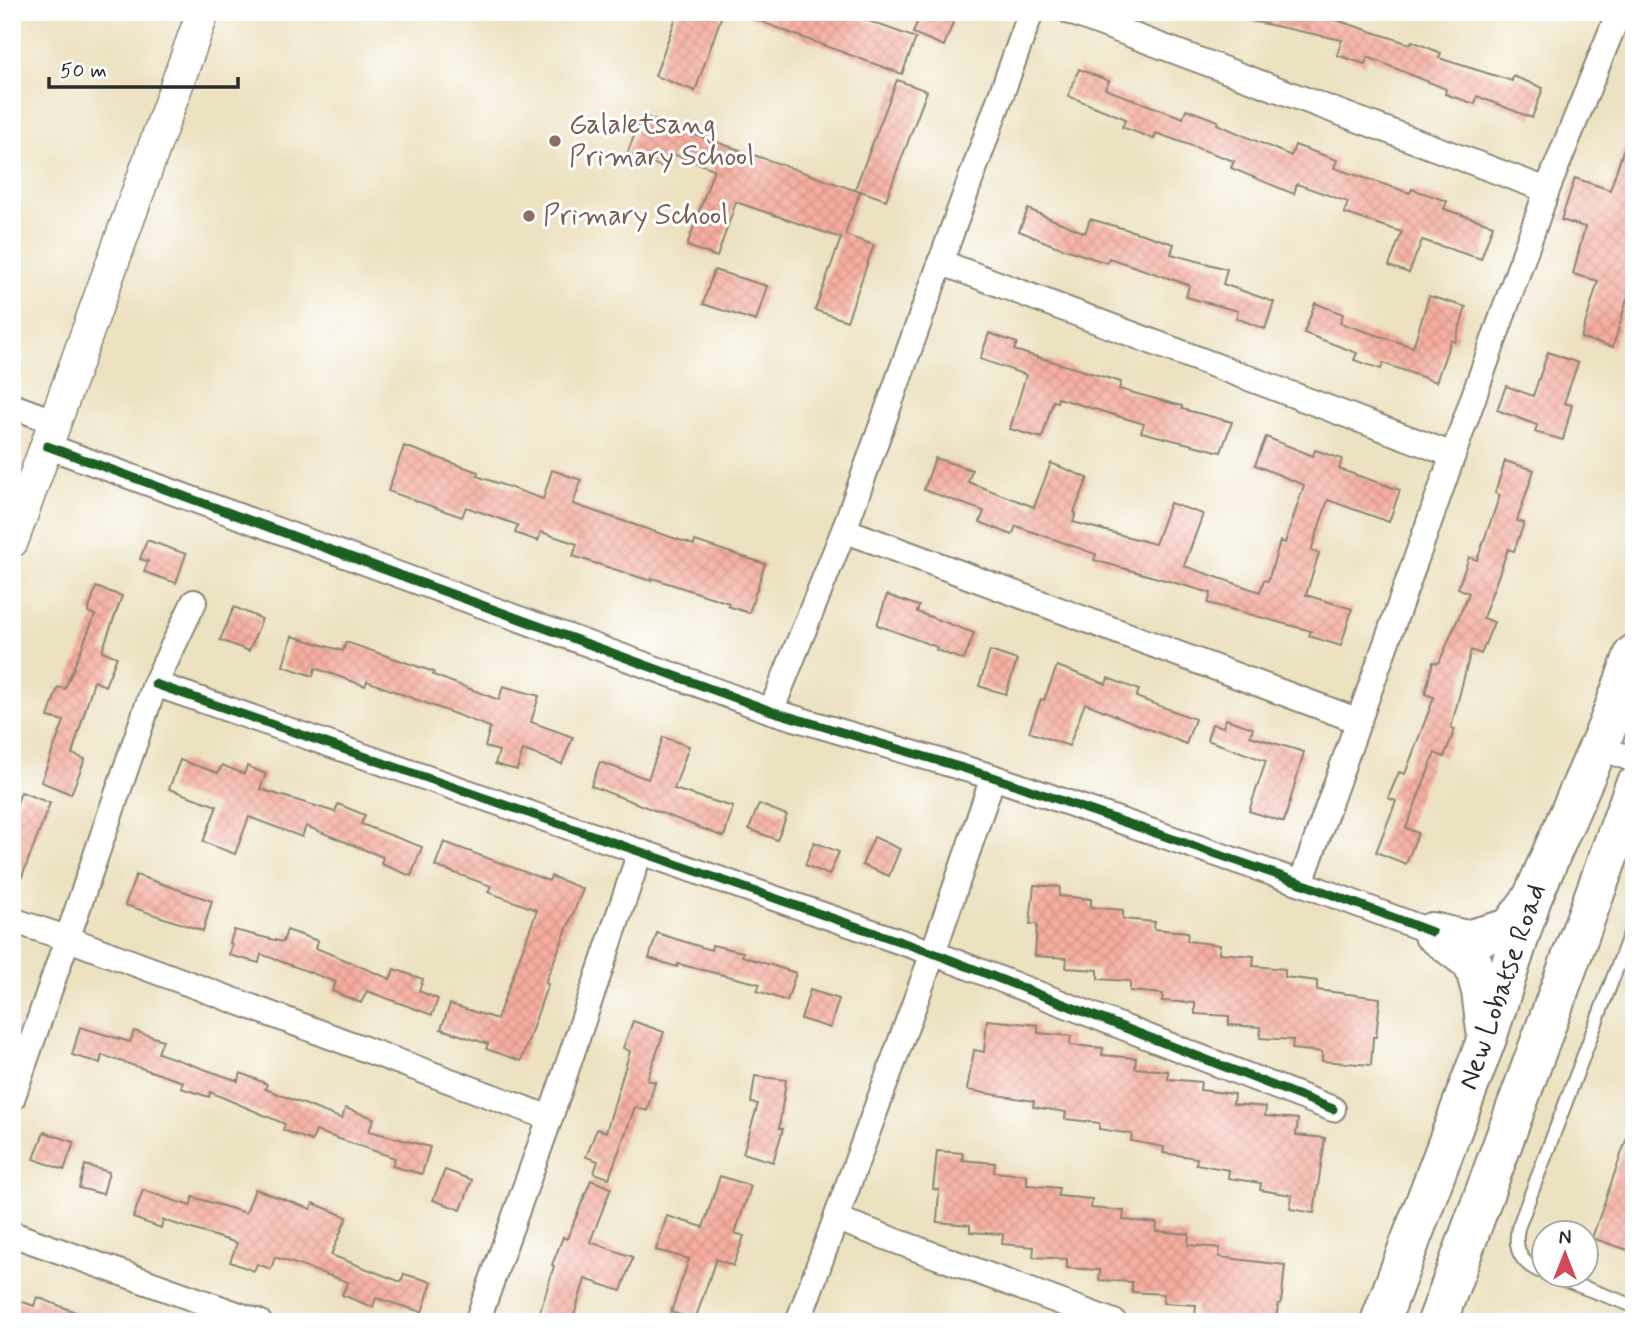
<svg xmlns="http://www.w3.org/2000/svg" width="1646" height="1334" viewBox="0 0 1646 1334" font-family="Mynerve,sans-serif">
	<defs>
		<pattern id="building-cross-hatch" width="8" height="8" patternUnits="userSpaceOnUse" patternTransform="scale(1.75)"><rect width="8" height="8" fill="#f6ad9f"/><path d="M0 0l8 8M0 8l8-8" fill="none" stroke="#d39589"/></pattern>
	</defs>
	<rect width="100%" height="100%" fill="#fff"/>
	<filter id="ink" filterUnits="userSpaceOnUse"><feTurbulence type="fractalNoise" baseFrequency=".0143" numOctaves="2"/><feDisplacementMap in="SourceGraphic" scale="14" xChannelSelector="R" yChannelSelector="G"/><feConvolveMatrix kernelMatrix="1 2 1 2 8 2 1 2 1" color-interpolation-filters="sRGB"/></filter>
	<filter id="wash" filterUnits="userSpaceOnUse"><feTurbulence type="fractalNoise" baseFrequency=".00686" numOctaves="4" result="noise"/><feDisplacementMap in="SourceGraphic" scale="28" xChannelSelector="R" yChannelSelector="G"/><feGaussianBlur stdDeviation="1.57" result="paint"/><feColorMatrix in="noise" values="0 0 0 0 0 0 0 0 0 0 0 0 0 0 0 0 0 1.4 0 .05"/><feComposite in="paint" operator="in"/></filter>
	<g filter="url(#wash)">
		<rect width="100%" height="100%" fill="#ece1c0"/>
		<g id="blocks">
			<path fill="url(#building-cross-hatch)" d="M 678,12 L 723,12 L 695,91 L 655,76 Z
				M 742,12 L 844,12 L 916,38 L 902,74 L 793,34 L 742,14 Z
				M 921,12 L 957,12 L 944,46 L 913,33 Z
				M 1252,12 L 1325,12 L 1324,16 L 1410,44 L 1412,41 L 1441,53 L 1439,58 L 1512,81 L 1513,76 L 1543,88 L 1532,118 L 1477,96 L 1475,104 L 1445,94 L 1446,89 L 1368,57 L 1365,64 L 1337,55 L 1342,40 L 1251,21 Z
				M 1079,69 L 1109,81 L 1105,89 L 1183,118 L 1186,109 L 1218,121 L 1217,124 L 1291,156 L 1295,145 L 1337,160 L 1334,168 L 1410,193 L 1412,189 L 1447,201 L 1444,209 L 1493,225 L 1481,259 L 1422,240 L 1409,273 L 1389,266 L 1402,232 L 1344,213 L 1348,202 L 1297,184 L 1294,194 L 1231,168 L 1234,161 L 1156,133 L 1154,139 L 1122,127 L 1126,119 L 1068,96 Z
				M 897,80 L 927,91 L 886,200 L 855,189 Z
				M 642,116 L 860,192 L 845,235 L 874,245 L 847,321 L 815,310 L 841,238 L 736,202 L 717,257 L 687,246 L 714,169 L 673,154 L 668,169 L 627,154 Z
				M 1630,130 L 1634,131 L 1634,302 L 1627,299 L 1613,347 L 1581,338 L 1598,281 L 1573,274 L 1585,227 L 1561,220 L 1575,178 L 1610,190 Z
				M 1028,209 L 1085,233 L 1090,219 L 1139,233 L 1174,244 L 1171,254 L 1227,269 L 1223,284 L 1274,302 L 1265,329 L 1236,318 L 1238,311 L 1186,297 L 1189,285 L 1109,258 L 1107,263 L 1053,245 L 1019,231 Z
				M 714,270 L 767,286 L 756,321 L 703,304 Z
				M 1429,296 L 1466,307 L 1455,342 L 1451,340 L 1436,382 L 1383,363 L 1381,369 L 1354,360 L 1357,353 L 1304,333 L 1315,303 L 1343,314 L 1340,323 L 1413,347 Z
				M 989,333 L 1017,343 L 1014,350 L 1121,382 L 1119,389 L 1182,406 L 1182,409 L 1232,422 L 1221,452 L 1141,432 L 1144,424 L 1058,398 L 1057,402 L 1053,401 L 1042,438 L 1010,429 L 1026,375 L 980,359 Z
				M 1548,352 L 1578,363 L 1564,403 L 1572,405 L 1563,440 L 1535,432 L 1537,425 L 1497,410 L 1506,386 L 1533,396 Z
				M 1266,437 L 1313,456 L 1315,450 L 1342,459 L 1339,469 L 1400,490 L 1389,522 L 1328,500 L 1311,551 L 1319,553 L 1306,595 L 1352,609 L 1341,646 L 1309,636 L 1311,631 L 1208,603 L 1211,593 L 1094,560 L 1096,554 L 1016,526 L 1012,535 L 980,522 L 984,511 L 924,490 L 935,458 L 972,470 L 968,482 L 1034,507 L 1051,463 L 1088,478 L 1074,512 L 1076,513 L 1073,522 L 1155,544 L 1170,503 L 1203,514 L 1184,566 L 1260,592 L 1264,580 L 1268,581 L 1280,541 L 1285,543 L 1304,485 L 1255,465 Z
				M 404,446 L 478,472 L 477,476 L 543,499 L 552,470 L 581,480 L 573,504 L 694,545 L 695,541 L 765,564 L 749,613 L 728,606 L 729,603 L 652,578 L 651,581 L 573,556 L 577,544 L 541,532 L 538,541 L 515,533 L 518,525 L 466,507 L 462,517 L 388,491 Z
				M 1505,461 L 1534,470 L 1517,521 L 1524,523 L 1514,551 L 1508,549 L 1483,618 L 1494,622 L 1481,654 L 1471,650 L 1451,728 L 1455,729 L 1444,757 L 1435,753 L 1406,828 L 1418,833 L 1406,864 L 1376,852 L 1396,801 L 1388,798 L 1399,772 L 1405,774 L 1434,697 L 1425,694 L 1433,662 L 1439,663 L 1469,593 L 1458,588 L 1469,557 L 1477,560 L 1500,495 L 1495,493 Z
				M 147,540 L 186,554 L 176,583 L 144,572 L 148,561 L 140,559 Z
				M 96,587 L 122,596 L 102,651 L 117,657 L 105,686 L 94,681 L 72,754 L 85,759 L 71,794 L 41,782 L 64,721 L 48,717 L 58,687 L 65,689 L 95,615 L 88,612 Z
				M 887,595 L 919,606 L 917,612 L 974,633 L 964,660 L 936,650 L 937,647 L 877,625 Z
				M 234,607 L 262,619 L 249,651 L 220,640 Z
				M 292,636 L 343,651 L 346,642 L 434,672 L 433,675 L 499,700 L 503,686 L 539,696 L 531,722 L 573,737 L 562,764 L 523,750 L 517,770 L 495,764 L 499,751 L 485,747 L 490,727 L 367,681 L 365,686 L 315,668 L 313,676 L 283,666 Z
				M 990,651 L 1017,660 L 1006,694 L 979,686 Z
				M 1057,666 L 1106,684 L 1108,678 L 1139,690 L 1136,697 L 1195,719 L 1186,744 L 1085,703 L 1069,746 L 1029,732 L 1041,699 L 1044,700 Z
				M 1226,719 L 1253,728 L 1250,736 L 1304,752 L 1284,822 L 1249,811 L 1266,761 L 1207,740 L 1212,724 L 1223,727 Z
				M 663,737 L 689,746 L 674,789 L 733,807 L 724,837 L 591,786 L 600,762 L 648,779 Z
				M 180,760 L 218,773 L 222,765 L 244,774 L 247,766 L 266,774 L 260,789 L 335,812 L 338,804 L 365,815 L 361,824 L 422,847 L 411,876 L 381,864 L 383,857 L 306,826 L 302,837 L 249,817 L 235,854 L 203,842 L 217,806 L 169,789 Z
				M 21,792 L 50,803 L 15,895 L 12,894 L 12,816 Z
				M 759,804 L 787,815 L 777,840 L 749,829 Z
				M 874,837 L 900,849 L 889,876 L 862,865 Z
				M 444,842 L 549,881 L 551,876 L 583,889 L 545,983 L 548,984 L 521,1061 L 486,1049 L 488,1044 L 441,1029 L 450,1004 L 497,1019 L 537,910 L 488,892 L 491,886 L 435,866 Z
				M 814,842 L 839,852 L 829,875 L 805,865 Z
				M 136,875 L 212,901 L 203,931 L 125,905 Z
				M 1034,885 L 1060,887 L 1059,896 L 1091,899 L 1091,907 L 1123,910 L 1123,919 L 1155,922 L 1154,929 L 1188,932 L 1187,941 L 1220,945 L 1219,953 L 1254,956 L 1253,966 L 1285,969 L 1285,977 L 1317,981 L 1317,990 L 1380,998 L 1376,1037 L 1373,1037 L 1371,1065 L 1322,1061 L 1322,1052 L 1292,1049 L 1293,1040 L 1260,1038 L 1261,1027 L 1229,1025 L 1229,1016 L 1195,1014 L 1195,1003 L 1162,1001 L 1163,994 L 1130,991 L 1130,981 L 1098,979 L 1098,970 L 1066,968 L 1067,958 L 1035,956 L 1037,924 L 1030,924 Z
				M 234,930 L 283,942 L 287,930 L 318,941 L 316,948 L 390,979 L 394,969 L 423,979 L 419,991 L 438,999 L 432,1015 L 367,991 L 361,1003 L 332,991 L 336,982 L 261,954 L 259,963 L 229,955 L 232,944 L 230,943 Z
				M 657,933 L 711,950 L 712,945 L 743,952 L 742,956 L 796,973 L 787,1001 L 757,991 L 760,984 L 678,964 L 677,967 L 649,958 Z
				M 810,990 L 839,999 L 830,1028 L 801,1019 Z
				M 987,1020 L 1038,1025 L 1038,1033 L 1071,1036 L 1070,1045 L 1103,1048 L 1102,1055 L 1136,1058 L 1135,1068 L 1168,1071 L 1168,1079 L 1201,1082 L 1200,1090 L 1234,1094 L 1233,1104 L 1266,1107 L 1265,1116 L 1298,1119 L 1296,1135 L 1325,1138 L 1314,1213 L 1290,1209 L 1292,1195 L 1260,1190 L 1261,1183 L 1228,1178 L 1229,1170 L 1196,1164 L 1197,1158 L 1163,1153 L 1164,1147 L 1131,1141 L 1132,1134 L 1099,1129 L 1099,1123 L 1065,1119 L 1066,1112 L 1033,1107 L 1034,1101 L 967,1090 L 974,1050 L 984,1052 Z
				M 633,1021 L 664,1032 L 647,1080 L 655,1082 L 647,1111 L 635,1107 L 609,1178 L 594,1173 L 598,1161 L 586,1157 L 597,1129 L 606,1132 L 630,1051 L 623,1048 Z
				M 80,1027 L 130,1042 L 134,1031 L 163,1040 L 158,1053 L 238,1081 L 241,1073 L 267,1084 L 265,1089 L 342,1119 L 345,1108 L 374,1118 L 369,1131 L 430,1147 L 422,1174 L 392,1166 L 395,1158 L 316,1131 L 312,1141 L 283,1130 L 285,1124 L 210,1092 L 209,1097 L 181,1088 L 183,1082 L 102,1055 L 100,1063 L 72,1055 Z
				M 755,1076 L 786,1080 L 779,1128 L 783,1129 L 773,1162 L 743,1153 L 758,1104 L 751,1103 Z
				M 1631,1126 L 1634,1127 L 1634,1252 L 1592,1238 Z
				M 44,1132 L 74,1142 L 64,1170 L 34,1159 Z
				M 937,1151 L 963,1153 L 962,1160 L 995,1163 L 994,1172 L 1027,1175 L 1027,1185 L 1059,1188 L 1058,1196 L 1092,1199 L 1091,1208 L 1124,1211 L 1123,1220 L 1157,1223 L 1156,1231 L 1189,1234 L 1188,1245 L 1220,1248 L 1219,1257 L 1285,1265 L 1281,1304 L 1278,1304 L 1276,1322 L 1225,1322 L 1226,1319 L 1195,1317 L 1196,1305 L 1163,1303 L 1164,1294 L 1132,1292 L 1132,1282 L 1099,1280 L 1100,1270 L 1067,1268 L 1067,1259 L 1033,1257 L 1034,1247 L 1002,1244 L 1003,1234 L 970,1232 L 970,1225 L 937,1222 L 939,1190 L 933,1189 Z
				M 85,1165 L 109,1172 L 103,1194 L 79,1188 Z
				M 445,1170 L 472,1180 L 461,1210 L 433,1200 Z
				M 720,1176 L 751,1186 L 735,1233 L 744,1236 L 733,1266 L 716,1259 L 695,1320 L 671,1312 L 689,1259 L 656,1250 L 667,1216 L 703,1227 Z
				M 591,1180 L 611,1188 L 590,1242 L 633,1257 L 621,1291 L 585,1279 L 572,1322 L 561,1322 L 539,1315 L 554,1266 L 552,1265 L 563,1237 L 567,1239 Z
				M 255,1189 L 311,1209 L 313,1203 L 347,1217 L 331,1255 L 401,1282 L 404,1274 L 432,1282 L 422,1312 L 376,1298 L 373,1307 L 342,1295 L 348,1282 L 275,1257 L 271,1269 L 257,1264 L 254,1271 L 230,1262 L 237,1243 L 163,1220 L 161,1228 L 133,1218 L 143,1190 L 190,1206 L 193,1197 L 246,1213 Z
				M 37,1297 L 96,1320 L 96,1322 L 12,1322 L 12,1298 L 34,1306 Z"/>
		</g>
	</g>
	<g filter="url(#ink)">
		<use href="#blocks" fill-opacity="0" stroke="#8c8676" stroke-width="2"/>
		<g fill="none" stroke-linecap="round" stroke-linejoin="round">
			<g stroke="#8c8676" stroke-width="16">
				<path id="service" d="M 1544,1273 C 1523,1266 1513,1251 1518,1228 L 1634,923
					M 1547,1274 L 1634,1306"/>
			</g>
			<g stroke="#8c8676" stroke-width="28">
				<path id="minor" d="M 1070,12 L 1547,190
					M 940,262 L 1453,455
					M 12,406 L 56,422
					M 47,446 L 771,711 L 993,777 L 1301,883 L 1432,932
					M 844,530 L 1359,721
					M 155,684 L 933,953 L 1333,1109
					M 771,711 L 844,530 L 1031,12
					M 1599,747 L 1634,760
					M 1301,883 L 1547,190 L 1619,12
					M 12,920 L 66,938 L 550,1118
					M 12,1099 L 155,684 L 194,602
					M 837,1219 L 1114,1322
					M 12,1234 L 259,1322
					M 477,1322 L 550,1118 L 640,852
					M 798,1322 L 933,953 L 993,777"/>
			</g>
			<g stroke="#8c8676" stroke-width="35">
				<path id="tertiary" d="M 12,541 L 203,12"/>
			</g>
			<g stroke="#8c8676" stroke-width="42">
				<path id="primary" d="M 1432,932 L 1473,963 L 1481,991 L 1486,1030
					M 1432,932 L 1466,940 L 1510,928 L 1529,902
					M 1380,1322 L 1487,1038 L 1532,898 L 1607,727 L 1634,654
					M 1437,1322 L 1634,787"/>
			</g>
			<use href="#service" stroke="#fff" stroke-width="12"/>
			<use href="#minor" stroke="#fff" stroke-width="24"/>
			<use href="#tertiary" stroke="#fff" stroke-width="32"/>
			<use href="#primary" stroke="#fff" stroke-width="38"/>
			<g stroke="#fff" stroke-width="13">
				<path id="cycleway" d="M 47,446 L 771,711 L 993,777 L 1301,883 L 1432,932
					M 155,684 L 933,953 L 1333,1109"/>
			</g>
			<use href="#cycleway" stroke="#1b5e20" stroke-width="9"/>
		</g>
	</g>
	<g fill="#8d6e63" stroke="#fff" stroke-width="2.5">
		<circle cx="555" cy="141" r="7"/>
		<circle cx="529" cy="216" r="7"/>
	</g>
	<g text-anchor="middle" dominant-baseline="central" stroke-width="6" stroke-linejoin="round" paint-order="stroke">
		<g font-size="28" fill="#785e54" stroke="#fff" text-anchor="start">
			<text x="569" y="125">Galaletsang<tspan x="569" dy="32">Primary School</tspan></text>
			<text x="543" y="216">Primary School</text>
		</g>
		<g font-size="28" fill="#2b2b2b" stroke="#fff">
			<text transform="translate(1503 987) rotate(-71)">New Lobatse Road</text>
		</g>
	</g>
	<rect width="1646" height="1334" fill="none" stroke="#fff" stroke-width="42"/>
	<g transform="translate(1565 1254)"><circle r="33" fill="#ffffff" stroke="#aaaaaa" stroke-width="2"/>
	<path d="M0-5L12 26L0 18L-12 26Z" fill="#d1495b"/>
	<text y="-10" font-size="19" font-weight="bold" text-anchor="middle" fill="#2b2b2b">N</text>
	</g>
	<path d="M49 77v10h189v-10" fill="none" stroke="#2b2b2b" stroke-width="3.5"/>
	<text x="60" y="77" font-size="21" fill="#2b2b2b" stroke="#ffffff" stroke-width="5" paint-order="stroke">50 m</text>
</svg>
